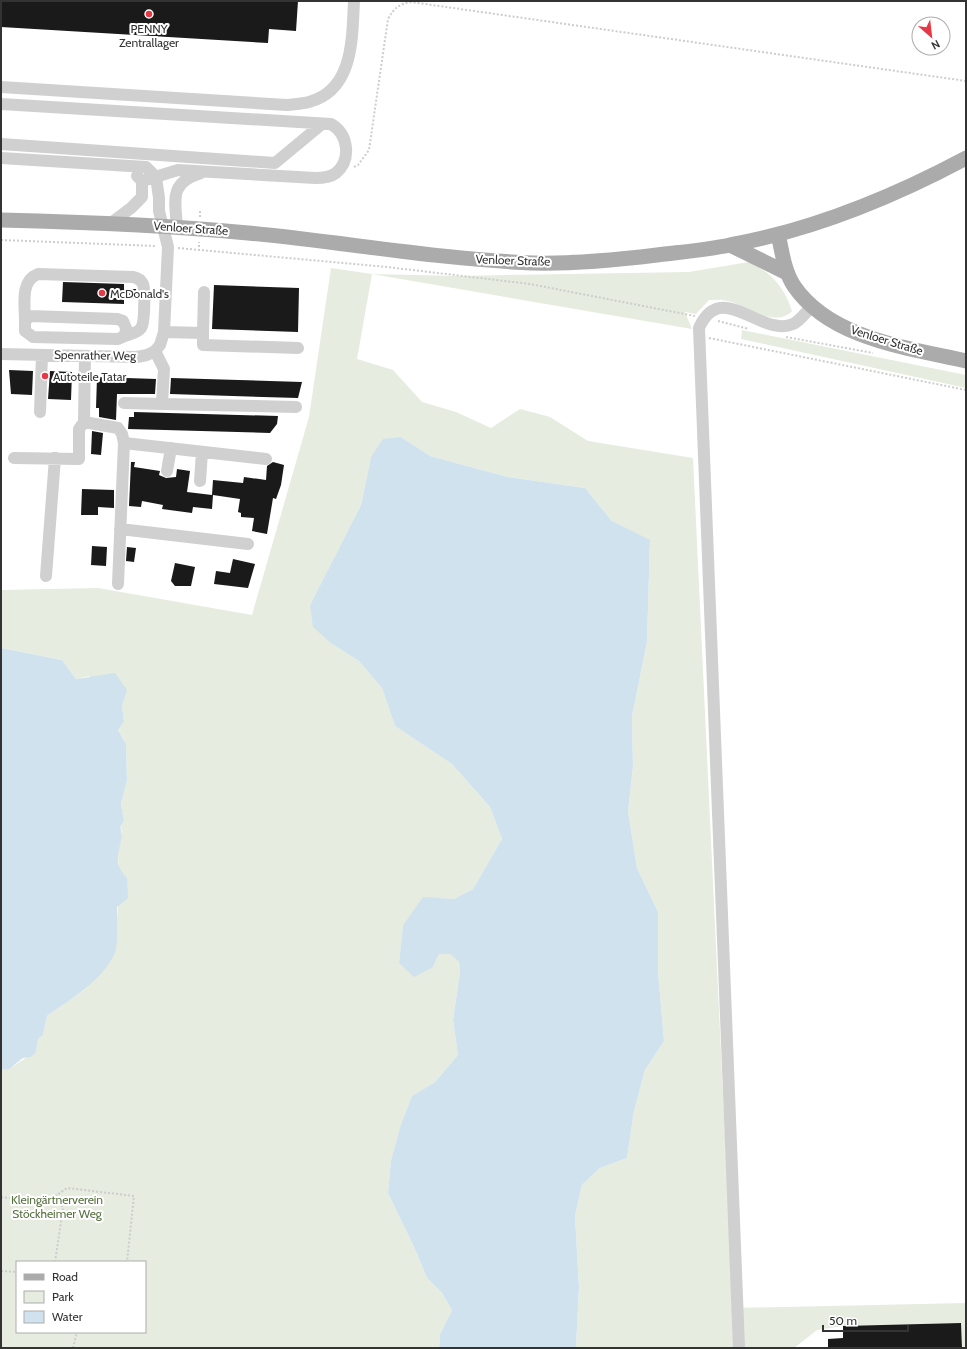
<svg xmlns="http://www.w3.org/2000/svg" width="967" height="1349" viewBox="0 0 967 1349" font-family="Cabin,sans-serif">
	<rect width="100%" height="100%" fill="#fff"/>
	<path fill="#e6ecdf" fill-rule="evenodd" d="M 749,262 C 772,273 784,287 792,311 C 776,329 746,305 728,301 C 721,299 715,300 709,300 L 696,314 L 685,312 L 692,329 L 372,274 L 357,359 L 393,370 L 422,402 L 456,412 L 491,428 L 520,409 L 550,417 L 588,441 L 693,458 L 733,1308 L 966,1303 L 966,1348 L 962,1348 L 961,1323 L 843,1326 L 817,1330 L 794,1348 L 576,1348 L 579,1287 L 575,1216 L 582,1185 L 600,1168 L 627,1158 L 634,1111 L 645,1070 L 664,1041 L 658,971 L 658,912 L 637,868 L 628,811 L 633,767 L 632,716 L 647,642 L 650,541 L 612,521 L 585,488 L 508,477 L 430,456 L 401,437 L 371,457 L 361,505 L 310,605 L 332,644 L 359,661 L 382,688 L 395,726 L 452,764 L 490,807 L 502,839 L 473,889 L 454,899 L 423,898 L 403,925 L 399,963 L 433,967 L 439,954 L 450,954 L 459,962 L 460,972 L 453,1020 L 458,1055 L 435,1082 L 412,1096 L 401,1124 L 391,1160 L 388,1193 L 414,1247 L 427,1278 L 442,1293 L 452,1310 L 440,1334 L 439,1348 L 1,1348 L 1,1070 C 14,1069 24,1057 36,1052 L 38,1039 L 43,1035 L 47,1016 L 84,990 L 102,971 L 115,952 L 120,872 L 117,853 L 122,831 L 120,827 L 124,821 L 121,804 L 127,780 L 126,744 L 118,730 L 124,722 L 122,705 L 89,676 L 76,679 L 62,660 L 1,648 L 1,590 L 98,588 L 252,615 L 309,417 L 331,268 L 372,274 L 456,276 L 689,272 ZM 17,1262 L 145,1262 L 145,1332 L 17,1332 Z
		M 742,330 L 966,375 L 966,388 L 741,339 Z"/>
	<path fill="#cfe2ee" d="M 401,437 L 430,456 L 508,477 L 585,488 L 612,521 L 650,540 L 647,642 L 632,716 L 633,767 L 628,811 L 637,868 L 658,912 L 658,971 L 664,1041 L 645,1070 L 634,1111 L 627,1158 L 600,1168 L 582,1185 L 575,1216 L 579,1287 L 576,1348 L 439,1348 L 440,1334 L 452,1310 L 442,1293 L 427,1278 L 414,1247 L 388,1193 L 391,1160 L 401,1124 L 412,1096 L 435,1082 L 458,1055 L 453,1020 L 460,972 L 459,962 L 450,954 L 439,954 L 433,967 L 414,977 L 399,963 L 403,925 L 423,897 L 454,899 L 473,889 L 502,839 L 490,807 L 452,764 L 395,726 L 382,688 L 359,661 L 332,644 L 313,627 L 310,605 L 361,505 L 371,457 L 383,439 Z
		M 1,648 L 62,660 L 76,679 L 115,673 L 127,690 L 122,705 L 124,722 L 118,730 L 126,744 L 127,780 L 121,804 L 124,821 L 120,827 C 127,844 107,858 127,878 L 128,898 L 117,907 C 117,917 118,946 115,953 C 102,981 71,999 47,1016 L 43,1035 L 38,1039 L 36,1052 L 31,1057 L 23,1058 L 9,1069 L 1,1070 Z"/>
	<path fill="#1a1a1a" d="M 1,1 L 298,1 L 296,31 L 269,29 L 268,43 L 1,27 Z
		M 63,282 L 124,284 L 124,289 L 136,289 L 137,299 L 124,299 L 124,304 L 62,302 Z
		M 214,285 L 299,288 L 298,332 L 212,329 Z
		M 9,370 L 33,371 L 32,395 L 11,394 Z
		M 50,371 L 72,372 L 71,400 L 48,399 Z
		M 97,377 L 156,379 L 155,394 L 117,394 L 116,420 L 99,417 L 99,408 L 96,408 Z
		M 171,378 L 302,382 L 298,398 L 170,394 Z
		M 134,412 L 278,416 L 277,424 L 270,433 L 128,429 L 129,417 L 134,417 Z
		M 92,431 L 103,433 L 101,455 L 91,454 Z
		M 131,462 L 135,462 L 134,467 L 160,471 L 159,475 L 166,478 L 176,477 L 177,469 L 190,471 L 187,492 L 212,495 L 213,480 L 243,483 L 244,477 L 266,480 L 267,466 L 273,462 L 284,465 L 281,485 L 276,499 L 273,498 L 267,534 L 252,531 L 254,518 L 241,517 L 241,513 L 238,512 L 240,499 L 213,495 L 212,509 L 193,507 L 192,513 L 162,509 L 163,505 L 142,501 L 141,507 L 129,506 Z
		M 82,489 L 114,490 L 114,508 L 98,507 L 98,515 L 81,515 Z
		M 92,546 L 107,547 L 106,566 L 91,565 Z
		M 127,547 L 136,548 L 134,562 L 126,561 Z
		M 233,559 L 255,564 L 248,588 L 214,584 L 216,571 L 230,573 Z
		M 175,563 L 195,567 L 191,586 L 175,586 L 171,581 Z
		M 961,1323 L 962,1348 L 828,1348 L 828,1339 L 843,1338 L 843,1326 Z"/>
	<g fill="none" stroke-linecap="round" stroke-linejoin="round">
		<path stroke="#cdcdcd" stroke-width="2" stroke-dasharray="2 2" stroke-linecap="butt" d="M 354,167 L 358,165 L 369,150 L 388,19 C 394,8 399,4 411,2 L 966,81
			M 200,211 L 200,217
			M 1,240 L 156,246
			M 178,248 L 387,267 L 530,284 L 695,316
			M 199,251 L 199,242
			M 718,321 L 749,329
			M 786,337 L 873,353
			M 709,338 L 966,390
			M 1,1197 L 47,1202 L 67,1188 L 134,1196 L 127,1262
			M 55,1262 L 63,1208 L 56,1195
			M 1,1271 L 17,1272
			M 73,1348 L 77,1332"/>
		<path stroke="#d0d0d0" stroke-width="12" d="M 1,87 L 287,105 C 294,104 302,104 309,102 C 354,90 352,38 354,1
			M 1,104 L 331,124 C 348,134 352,159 336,173 C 331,177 322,178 315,178 L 178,170 L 142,181
			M 1,144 L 275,163 L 322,124
			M 1,158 L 146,167 L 156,177 L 159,198 L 159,211 L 168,247 L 164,332 L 160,345 L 155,351 L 147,355 L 137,357 L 1,354
			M 111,223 L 131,208 L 142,197 L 142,181 L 137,176
			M 177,227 C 175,199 169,183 201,173
			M 30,316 L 117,319 L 123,321 L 126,328 L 125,336 L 118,339 L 33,337 L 25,331 L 25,321 Z
			M 25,321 C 25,304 20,281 38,274 L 133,277 C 138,278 141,280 143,284 C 145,289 145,323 141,328 C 138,333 130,334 125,336
			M 164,332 L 203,333 L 203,345 L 298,348
			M 203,333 L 204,292
			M 155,351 L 164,369 L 162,404 L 296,407
			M 85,356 L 84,422 L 118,428 L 122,434 L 124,443 L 118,584
			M 124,403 L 162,404
			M 40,412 L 42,355
			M 124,443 L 266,459
			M 14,458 L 79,459 L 79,429 L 84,422
			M 167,471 L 171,448
			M 200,481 L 202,452
			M 120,529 L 248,544
			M 46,576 L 55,458
			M 739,1348 L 699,328 C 721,278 761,338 793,324 C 800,321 806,312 811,307"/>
		<path stroke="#ababab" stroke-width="15" d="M 1,220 C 84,222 166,225 248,233 C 343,242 437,259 533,263 C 574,264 616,260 657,255 C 681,252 706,250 730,245 C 812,230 893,197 966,158
			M 778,234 C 782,251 784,271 794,286 C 830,339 909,348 966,361
			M 730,245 L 787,273"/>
	</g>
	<g fill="#e63946" stroke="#fff" stroke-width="1.5">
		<circle cx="149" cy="14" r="4"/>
		<circle cx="102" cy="293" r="4"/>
		<circle cx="45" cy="376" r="4"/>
	</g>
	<g text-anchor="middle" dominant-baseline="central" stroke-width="4" stroke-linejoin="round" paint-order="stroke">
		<g font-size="12" fill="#333" stroke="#fff" text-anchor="start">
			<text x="149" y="28" text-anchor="middle">PENNY<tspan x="149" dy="14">Zentrallager</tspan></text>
			<text x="110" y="293">McDonald's</text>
			<text x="53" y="376">Autoteile Tatar</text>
		</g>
		<g font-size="12" fill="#333" stroke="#fff">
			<text transform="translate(191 228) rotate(4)">Venloer Straße</text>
			<text transform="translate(513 260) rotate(2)">Venloer Straße</text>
			<text transform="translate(887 340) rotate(17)">Venloer Straße</text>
			<text transform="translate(95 355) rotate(1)">Spenrather Weg</text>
		</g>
		<g font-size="12" fill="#56703f" stroke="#fff">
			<text x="57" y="1199">Kleingärtnerverein<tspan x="57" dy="14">Stöckheimer Weg</tspan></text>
		</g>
	</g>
	<rect width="967" height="1349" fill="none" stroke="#333333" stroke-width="4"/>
	<rect x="16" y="1261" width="130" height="72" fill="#ffffff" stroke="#adadad"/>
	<rect x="24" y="1274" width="20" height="6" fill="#ababab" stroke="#adadad"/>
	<text x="52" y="1281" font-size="12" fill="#333333">Road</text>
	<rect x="24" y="1291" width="20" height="12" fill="#e6ecdf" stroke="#adadad"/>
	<text x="52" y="1301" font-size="12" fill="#333333">Park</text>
	<rect x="24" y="1311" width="20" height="12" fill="#cfe2ee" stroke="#adadad"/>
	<text x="52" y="1321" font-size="12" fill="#333333">Water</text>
	<g transform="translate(931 36) rotate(152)"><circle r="19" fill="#ffffff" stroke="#adadad"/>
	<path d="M0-3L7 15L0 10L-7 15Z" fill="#e63946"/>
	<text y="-6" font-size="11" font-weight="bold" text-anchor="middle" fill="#333333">N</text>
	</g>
	<path d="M823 1325v6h85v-6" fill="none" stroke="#333333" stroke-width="2"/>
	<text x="829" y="1325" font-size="12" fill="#333333" stroke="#ffffff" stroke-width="3" paint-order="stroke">50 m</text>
</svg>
